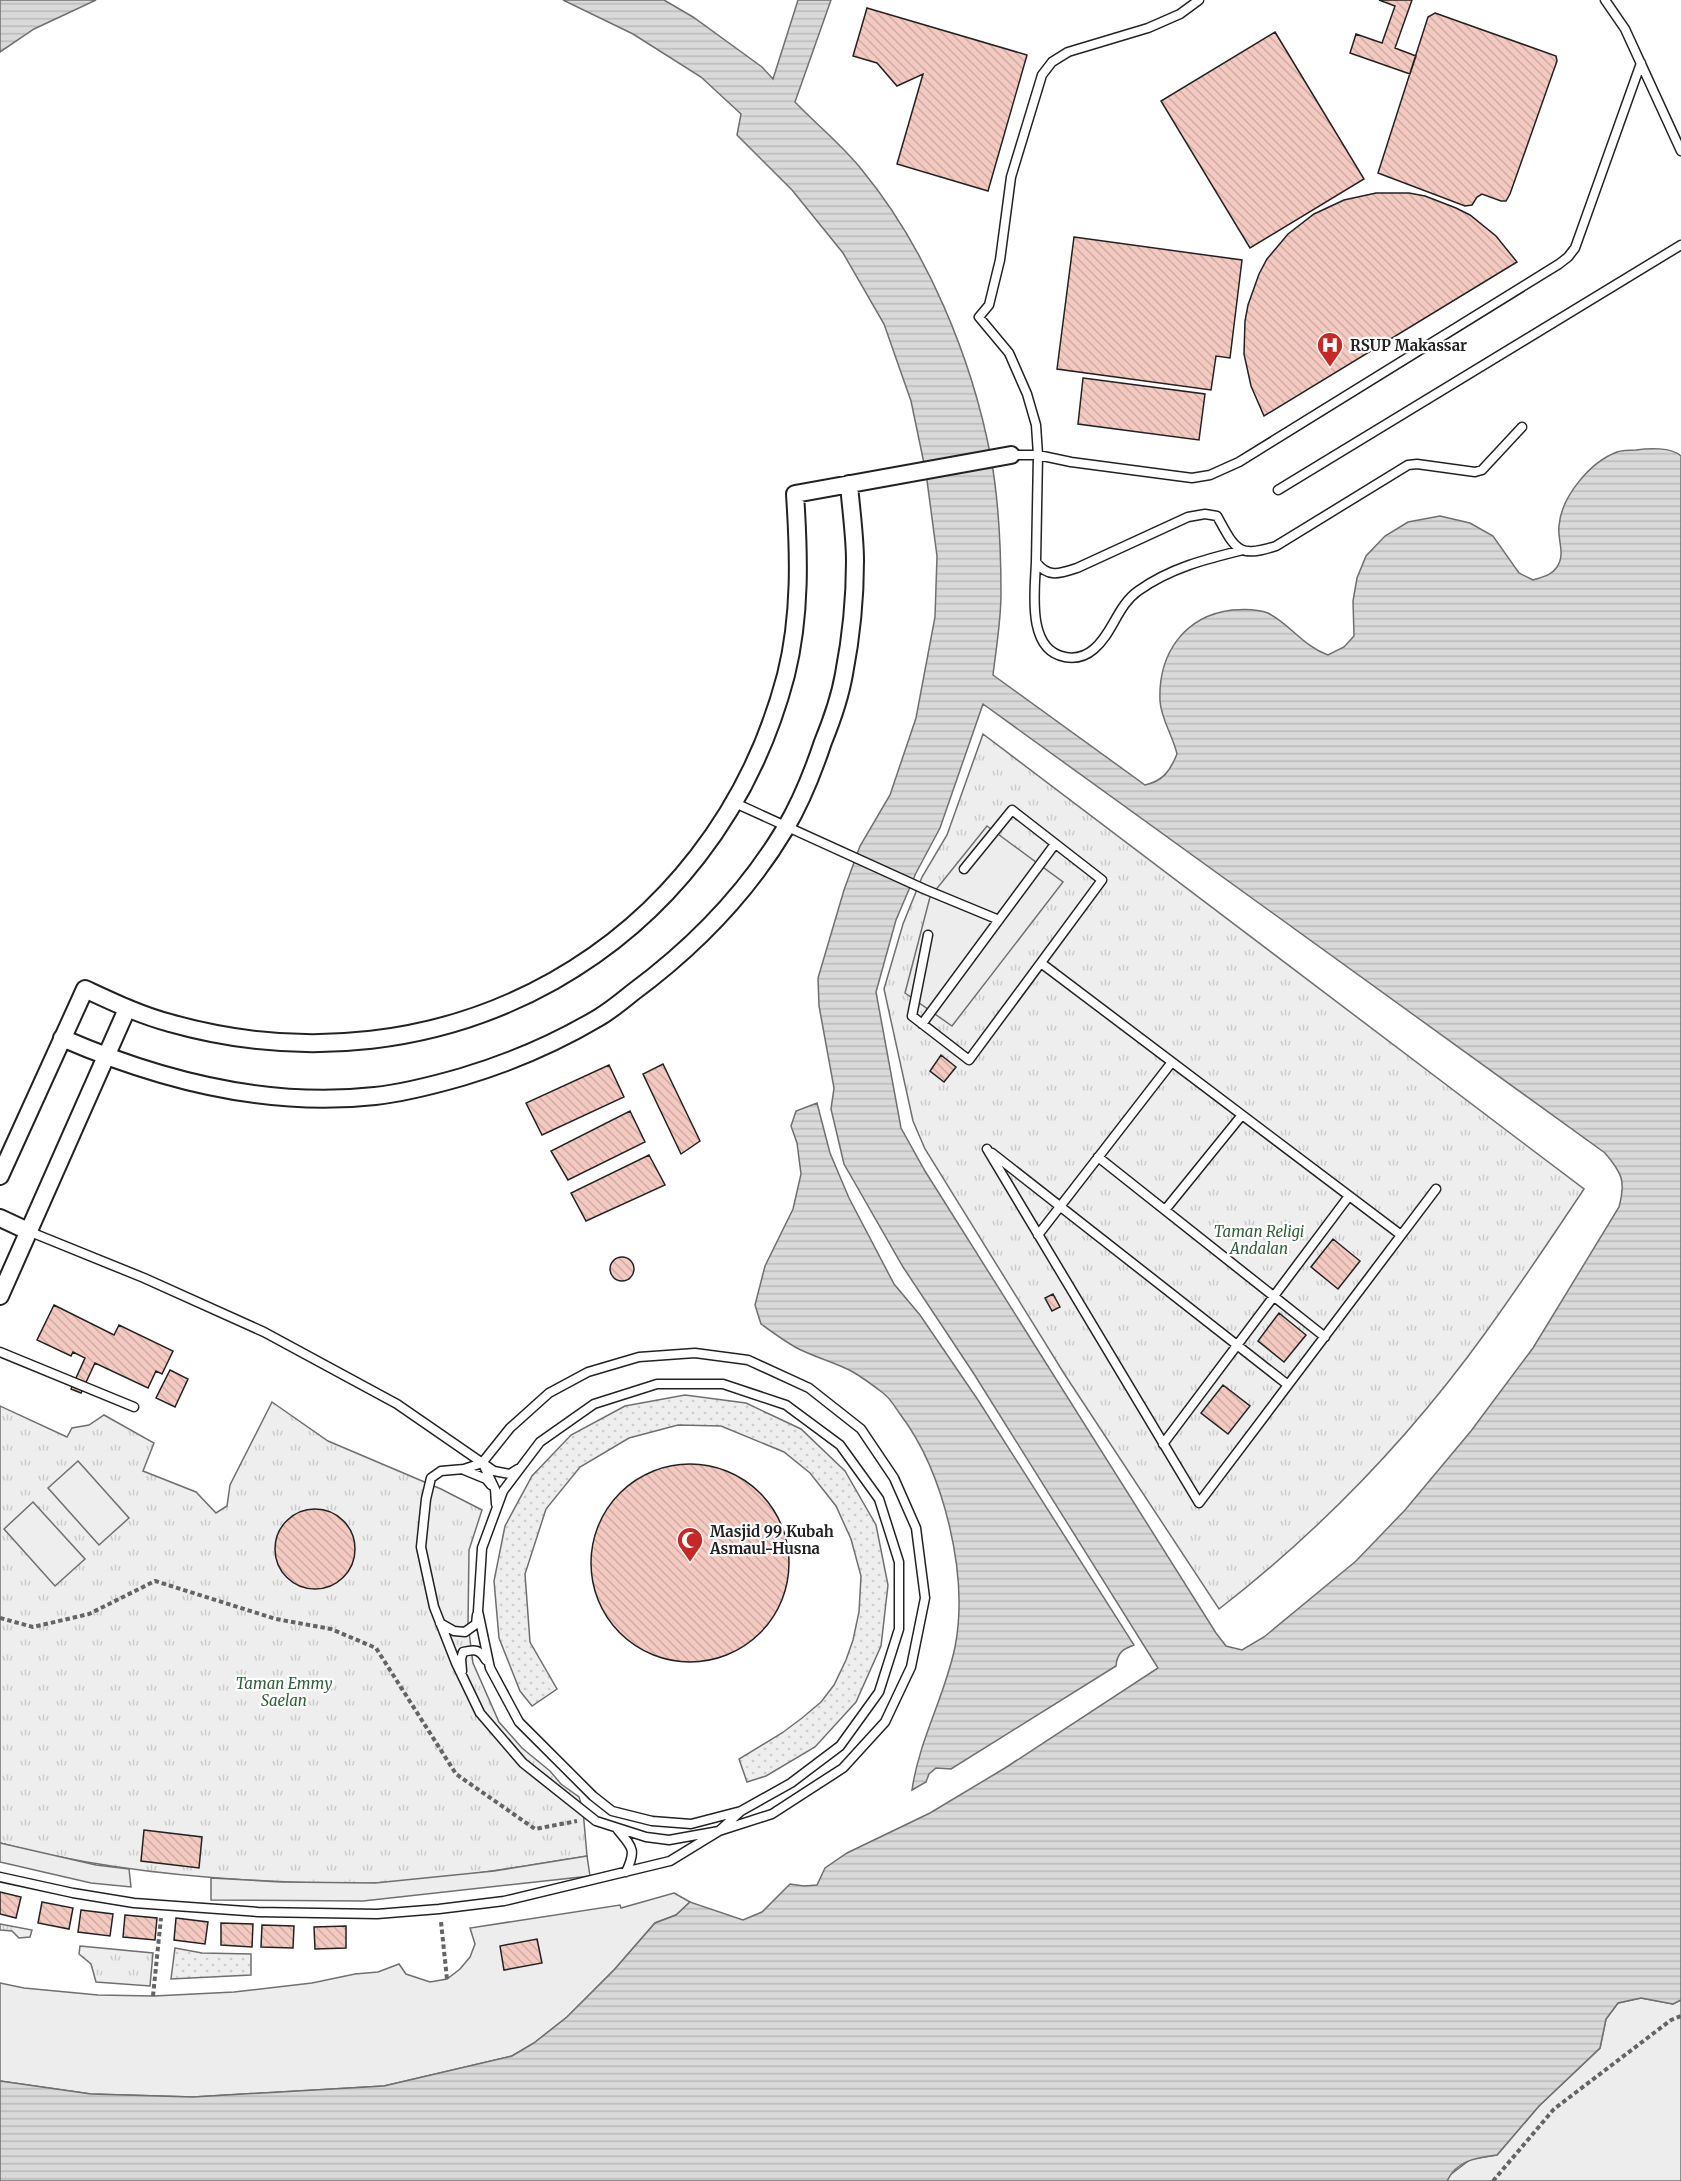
<svg xmlns="http://www.w3.org/2000/svg" width="1681" height="2181" viewBox="0 0 1681 2181" font-family="Merriweather,serif">
	<defs>
		<pattern id="grass-dots" width="8" height="8" patternUnits="userSpaceOnUse" patternTransform="scale(1.5)"><rect width="8" height="8" fill="#eee"/><path d="M2 2h.1M6 6h.1" fill="none" stroke="#ccc" stroke-width="1.8" stroke-linecap="round"/></pattern>
		<pattern id="park-tufts" width="24" height="20" patternUnits="userSpaceOnUse" patternTransform="scale(1.5)"><rect width="24" height="20" fill="#eee"/><path d="M3 7l-1-3M5 7V3M7 7l1-3M15 17l-1-3M17 17v-4M19 17l1-3" fill="none" stroke="#ccc"/></pattern>
		<pattern id="water-rules" width="6" height="5" patternUnits="userSpaceOnUse" patternTransform="scale(1.5)"><rect width="6" height="5" fill="#d9d9d9"/><path d="M0 2.5h6" fill="none" stroke="#bababa"/></pattern>
		<pattern id="building-back-hatch" width="6" height="6" patternUnits="userSpaceOnUse" patternTransform="scale(1.5)"><rect width="6" height="6" fill="#f3c9c0"/><path d="M-1 5l2 2M0 0l6 6M5-1l2 2" fill="none" stroke="#d0aca5"/></pattern>
	</defs>
	<rect width="100%" height="100%" fill="#fff"/>
	<path fill="url(#grass-dots)" stroke="#6f6f6f" stroke-width="1.5" d="M 685,1395 L 746,1403 L 801,1429 L 845,1471 L 876,1525 L 888,1585 L 881,1646 L 856,1702 L 815,1747 L 766,1776 L 747,1782 L 739,1759 L 782,1733 L 802,1718 L 821,1702 L 834,1685 L 846,1660 L 853,1640 L 859,1612 L 861,1576 L 851,1539 L 836,1506 L 810,1473 L 784,1452 L 721,1426 L 678,1425 L 629,1438 L 580,1467 L 546,1509 L 525,1574 L 530,1642 L 557,1689 L 532,1706 L 520,1691 L 499,1638 L 494,1581 L 505,1526 L 532,1476 L 571,1435 L 625,1406 Z
		M 175,1948 L 202,1953 L 251,1954 L 251,1975 L 171,1979 Z"/>
	<path fill="url(#park-tufts)" stroke="#6f6f6f" stroke-width="1.5" d="M 983,734 L 1584,1189 C 1552,1237 1520,1285 1486,1332 C 1411,1436 1321,1530 1219,1609 L 1065,1375 L 925,1149 L 913,1121 L 884,989 L 903,924 L 922,877 L 947,835 Z
		M 272,1402 L 328,1441 L 441,1489 L 482,1510 L 469,1550 L 468,1624 L 473,1663 L 499,1722 L 522,1748 L 550,1771 L 561,1784 L 579,1797 L 583,1810 L 587,1856 C 517,1867 446,1880 375,1883 C 333,1885 289,1882 247,1880 C 164,1875 81,1865 0,1843 L 0,1406 L 67,1437 L 72,1428 L 89,1425 L 104,1415 L 154,1443 L 143,1471 L 196,1492 L 216,1513 L 227,1506 L 230,1485 Z
		M 0,1924 L 32,1930 L 30,1937 L 19,1938 L 12,1931 L 0,1930 Z
		M 80,1946 L 153,1953 L 150,1986 L 96,1982 L 91,1964 L 79,1954 Z"/>
	<path fill="#eee" stroke="#6f6f6f" stroke-width="1.5" d="M 78,1461 L 129,1518 L 99,1545 L 48,1488 Z
		M 33,1502 L 85,1559 L 55,1586 L 4,1529 Z"/>
	<path fill="#ededed" stroke="#6f6f6f" stroke-width="1.5" d="M 987,826 L 1063,882 L 952,1026 L 905,993 L 930,897 Z
		M 0,1843 L 96,1865 L 129,1869 L 131,1887 L 91,1883 L 0,1862 Z
		M 587,1856 L 590,1876 L 363,1901 L 211,1900 L 211,1878 L 281,1882 L 375,1883 L 494,1871 Z
		M 674,1893 L 690,1902 L 676,1915 L 655,1923 L 614,1970 L 567,2017 L 534,2043 L 512,2056 L 384,2086 L 193,2097 L 91,2094 L 0,2081 L 0,1983 L 24,1988 L 98,1995 L 154,1996 L 234,1992 L 312,1983 L 355,1974 L 378,1972 L 399,1964 L 406,1974 L 430,1982 L 447,1979 L 460,1969 L 470,1957 L 475,1944 L 470,1928 L 620,1905 L 621,1908 Z
		M 1641,1998 L 1673,2004 L 1681,2000 L 1681,2181 L 1447,2181 L 1450,2175 L 1471,2159 L 1497,2155 L 1539,2106 L 1600,2048 L 1606,2019 L 1618,2003 Z"/>
	<path fill="url(#water-rules)" stroke="#6f6f6f" stroke-width="1.5" fill-rule="evenodd" d="M 0,0 L 96,0 L 34,29 L 0,52 Z
		M 563,0 L 664,0 L 693,17 L 762,67 L 773,79 L 798,0 L 831,0 L 795,102 C 817,125 843,146 862,170 C 927,249 972,358 991,458 C 999,502 1001,549 1001,594 C 1001,621 996,649 993,675 L 1145,785 C 1163,781 1170,771 1177,754 C 1173,736 1161,719 1160,701 C 1158,654 1184,616 1232,610 C 1243,609 1258,609 1268,613 C 1291,625 1303,646 1328,655 L 1344,647 L 1354,636 L 1353,601 L 1357,578 L 1366,556 L 1385,536 L 1408,522 L 1440,516 L 1470,523 L 1493,536 L 1519,573 L 1533,580 C 1542,577 1551,576 1557,567 C 1566,553 1557,540 1559,526 C 1561,497 1590,462 1617,452 C 1623,450 1630,450 1636,450 C 1649,448 1671,447 1681,456 L 1681,2000 L 1673,2004 L 1641,1998 L 1618,2003 L 1606,2019 L 1600,2048 L 1539,2106 L 1497,2155 C 1476,2158 1457,2160 1447,2181 L 0,2181 L 0,2081 L 91,2094 L 193,2097 L 384,2086 L 512,2056 L 534,2043 L 567,2017 L 614,1970 L 655,1923 L 676,1915 L 690,1902 L 743,1920 L 762,1912 L 790,1884 L 804,1886 L 817,1885 L 825,1868 L 847,1853 L 930,1813 L 1005,1768 L 1158,1668 L 974,1374 L 903,1267 L 844,1164 L 831,1109 L 834,1088 L 819,1006 L 818,978 L 844,890 L 860,846 L 890,795 L 916,718 L 935,617 L 937,556 L 926,473 L 911,401 L 884,324 L 843,253 L 792,190 L 737,135 L 741,114 L 701,77 L 633,34 ZM 983,704 L 1605,1153 C 1622,1173 1626,1181 1619,1207 L 1533,1348 L 1471,1431 L 1405,1510 L 1356,1561 L 1264,1637 L 1242,1650 L 1226,1646 L 1216,1633 L 925,1171 L 901,1128 L 876,992 L 896,920 L 916,873 L 940,828 Z
		M 817,1103 L 830,1153 L 849,1198 L 894,1284 L 920,1315 L 978,1400 L 1134,1645 C 1123,1649 1117,1653 1116,1666 L 951,1769 L 936,1768 L 929,1774 L 926,1782 L 912,1790 C 919,1740 945,1696 955,1647 C 969,1575 944,1472 900,1414 C 895,1407 890,1398 883,1393 C 874,1386 863,1378 853,1372 C 835,1362 813,1357 795,1347 C 783,1340 772,1332 761,1324 L 755,1305 L 765,1266 L 793,1209 L 801,1174 L 797,1143 L 791,1126 L 796,1111 Z"/>
	<path fill="url(#building-back-hatch)" stroke="#222" stroke-width="1.5" d="M 1379,0 L 1412,0 L 1395,48 L 1416,56 L 1410,74 L 1350,53 L 1356,34 L 1382,43 L 1395,6 Z
		M 867,8 L 1027,55 L 988,191 L 897,164 L 923,74 L 897,86 L 877,63 L 853,56 Z
		M 1435,13 L 1556,56 L 1557,61 L 1510,194 L 1506,201 L 1501,201 L 1482,194 L 1477,197 L 1472,205 L 1465,206 L 1378,173 L 1428,17 Z
		M 1275,32 L 1364,179 L 1250,248 L 1161,101 Z
		M 1376,193 L 1409,193 L 1425,196 L 1456,208 L 1470,215 L 1496,236 L 1517,262 L 1264,416 L 1251,386 L 1244,354 L 1245,321 L 1248,305 L 1259,274 L 1267,259 L 1288,234 L 1314,214 L 1344,200 Z
		M 1074,237 L 1242,260 L 1230,358 L 1216,356 L 1211,390 L 1057,369 Z
		M 1083,378 L 1205,394 L 1199,440 L 1078,424 Z
		M 941,1055 L 956,1067 L 944,1082 L 930,1071 Z
		M 663,1064 L 700,1141 L 681,1154 L 643,1074 Z
		M 609,1065 L 624,1097 L 542,1135 L 526,1103 Z
		M 630,1111 L 645,1142 L 568,1180 L 551,1151 Z
		M 649,1155 L 665,1185 L 586,1221 L 571,1193 Z
		M 1333,1239 L 1360,1261 L 1338,1289 L 1311,1267 Z
		M610 1269a12 12 0 1 1 24 0a12 12 0 1 1-24 0Z
		M 1053,1294 L 1060,1307 L 1052,1311 L 1045,1298 Z
		M 54,1305 L 114,1335 L 119,1325 L 173,1351 L 162,1374 L 156,1371 L 148,1388 L 95,1363 L 81,1393 L 71,1389 L 85,1358 L 73,1352 L 71,1356 L 37,1340 Z
		M 1279,1313 L 1306,1335 L 1284,1362 L 1258,1341 Z
		M 170,1370 L 188,1379 L 175,1407 L 156,1398 Z
		M 1223,1385 L 1250,1406 L 1228,1434 L 1201,1413 Z
		M591 1563a99 99 0 1 1 198 0a99 99 0 1 1-198 0Z
		M275 1549a40 40 0 1 1 80 0a40 40 0 1 1-80 0Z
		M 144,1830 L 202,1837 L 199,1868 L 141,1861 Z
		M 0,1892 L 21,1897 L 16,1918 L 0,1914 Z
		M 42,1902 L 73,1908 L 69,1929 L 38,1923 Z
		M 81,1910 L 113,1914 L 110,1936 L 78,1932 Z
		M 125,1915 L 157,1918 L 155,1940 L 123,1937 Z
		M 176,1918 L 208,1922 L 205,1944 L 174,1940 Z
		M 221,1923 L 253,1924 L 252,1947 L 221,1945 Z
		M 262,1925 L 294,1926 L 293,1948 L 261,1947 Z
		M 346,1926 L 346,1948 L 315,1949 L 314,1927 Z
		M 537,1939 L 542,1963 L 504,1970 L 500,1946 Z"/>
	<g fill="none" stroke-linecap="round" stroke-linejoin="round">
		<g stroke="#222" stroke-width="11">
			<path id="service" d="M 1199,0 L 1180,14 L 1148,28 L 1068,52 L 1052,62 L 1042,75 L 1011,177 L 1000,260 L 989,305 L 979,317 L 1009,353 L 1027,394 L 1036,425 L 1038,455 L 1036,562 C 1048,578 1059,574 1077,568 L 1188,517 L 1205,514 L 1217,516 C 1235,548 1237,559 1276,546 L 1408,465 L 1417,464 L 1475,472 L 1482,470 L 1522,427
				M 1605,0 L 1625,29 L 1681,151
				M 1011,455 L 1038,455 L 1071,462 L 1192,478 L 1210,475 L 1239,462 L 1559,264 L 1568,257 L 1575,248 L 1641,63
				M 1278,490 L 1681,245
				M 1036,562 C 1035,590 1026,650 1065,657 C 1076,659 1086,656 1094,649 C 1113,633 1117,606 1138,591 C 1170,568 1206,559 1243,550
				M 735,803 L 924,889 L 999,920
				M 928,935 L 912,1016 L 969,1060 L 1102,880 L 1012,810 L 964,869
				M 1041,963 L 1401,1235
				M 922,1024 L 1055,844
				M 987,1149 L 1199,1503 L 1436,1189
				M 992,1153 L 1288,1385
				M 1098,1157 L 1325,1337
				M 1165,1210 L 1242,1115
				M 28,1231 L 144,1278 L 264,1332 L 397,1404 L 494,1471 L 510,1474 L 518,1469
				M 1038,1235 L 1172,1062
				M 0,1352 L 134,1407
				M 695,1353 L 748,1360 L 809,1388 L 861,1429 L 894,1478 L 916,1528 L 925,1598 L 911,1667 L 885,1722 L 843,1768 L 772,1814 L 719,1831 L 669,1840 L 646,1837 L 596,1821 L 523,1763 L 480,1713 L 456,1663 L 434,1607 L 421,1547 L 426,1499 L 431,1478 L 441,1471 L 464,1469 L 482,1463 L 510,1428 L 549,1393 L 588,1372 L 639,1357 Z
				M 1163,1444 L 1349,1196
				M 484,1466 L 495,1489 L 496,1504
				M 464,1470 L 486,1479 L 491,1485
				M 440,1623 L 454,1631 L 465,1632 L 476,1624 L 477,1615
				M 462,1671 L 461,1659 L 463,1652 C 475,1649 479,1649 486,1660
				M 617,1829 C 632,1847 637,1849 626,1872
				M 0,1877 L 73,1893 L 134,1903 L 258,1912 L 377,1914 L 439,1909 L 504,1901 L 670,1861 L 719,1831 L 741,1811 L 791,1783 L 840,1746 L 879,1692 L 899,1629 L 899,1562 L 879,1499 L 840,1445 L 786,1405 L 723,1384 L 657,1384 L 594,1404 L 540,1442 L 503,1491 L 482,1548 L 478,1611 L 490,1668 L 519,1722 L 593,1796 L 612,1811 L 652,1821 L 691,1824 L 741,1811"/>
		</g>
		<g stroke="#222" stroke-width="20">
			<path id="minor" d="M 62,1038 C 159,1080 268,1108 375,1096 C 404,1093 434,1085 462,1077 C 509,1063 556,1043 598,1018 C 610,1011 621,1002 632,993 C 693,948 746,894 785,829 C 801,802 813,772 823,742 C 832,720 840,697 844,674 C 851,638 855,598 855,561 C 855,536 851,510 849,484
				M 0,1176 L 85,989 C 113,1002 140,1015 170,1023 C 443,1100 714,950 786,675 C 801,615 799,554 795,494 L 1011,455
				M 0,1218 L 28,1231
				M 0,1296 L 127,1009"/>
		</g>
		<path stroke="#646464" stroke-width="4" stroke-dasharray="4.5 3" stroke-linecap="butt" d="M 0,1618 L 33,1627 L 89,1614 L 155,1581 L 276,1619 L 331,1629 L 376,1648 L 456,1774 L 535,1829 L 577,1821
			M 441,1922 L 447,1979
			M 153,1996 L 161,1918
			M 1493,2181 L 1554,2109 L 1671,2020 L 1681,2016"/>
		<use href="#service" stroke="#fff" stroke-width="8"/>
		<use href="#minor" stroke="#fff" stroke-width="16"/>
	</g>
	<defs>
		<g id="hospital-pin" transform="scale(1.35)"><path d="M0 17L-7.5 6A9.5 9.5 0 1 1 7.5 6Z" fill="#c62828" stroke="#fff"/><path d="M-5-5h3v3.5h4V-5h3V5h-3V1.5h-4V5h-3Z" fill="#fff"/></g>
		<g id="mosque-pin" transform="scale(1.35)"><path d="M0 17L-7.5 6A9.5 9.5 0 1 1 7.5 6Z" fill="#c62828" stroke="#fff"/><path d="M3.5-4.9A6 6 0 1 0 3.5 4.9A5 5 0 1 1 3.5-4.9Z" fill="#fff"/></g>
	</defs>
	<g fill-rule="evenodd">
		<use href="#hospital-pin" x="1330" y="345"/>
		<use href="#mosque-pin" x="690" y="1540"/>
	</g>
	<g text-anchor="middle" dominant-baseline="central" stroke-width="4.5" stroke-linejoin="round" paint-order="stroke">
		<g font-size="15" font-weight="bold" fill="#222" stroke="#fff" text-anchor="start">
			<text x="1350" y="345">RSUP Makassar</text>
			<text x="710" y="1531">Masjid 99 Kubah<tspan x="710" dy="17">Asmaul-Husna</tspan></text>
		</g>
		<g font-size="15" font-style="italic" fill="#2f5e38" stroke="#fff">
			<text x="1259" y="1231">Taman Religi<tspan x="1259" dy="17">Andalan</tspan></text>
			<text x="284" y="1683">Taman Emmy<tspan x="284" dy="17">Saelan</tspan></text>
		</g>
	</g>
</svg>
